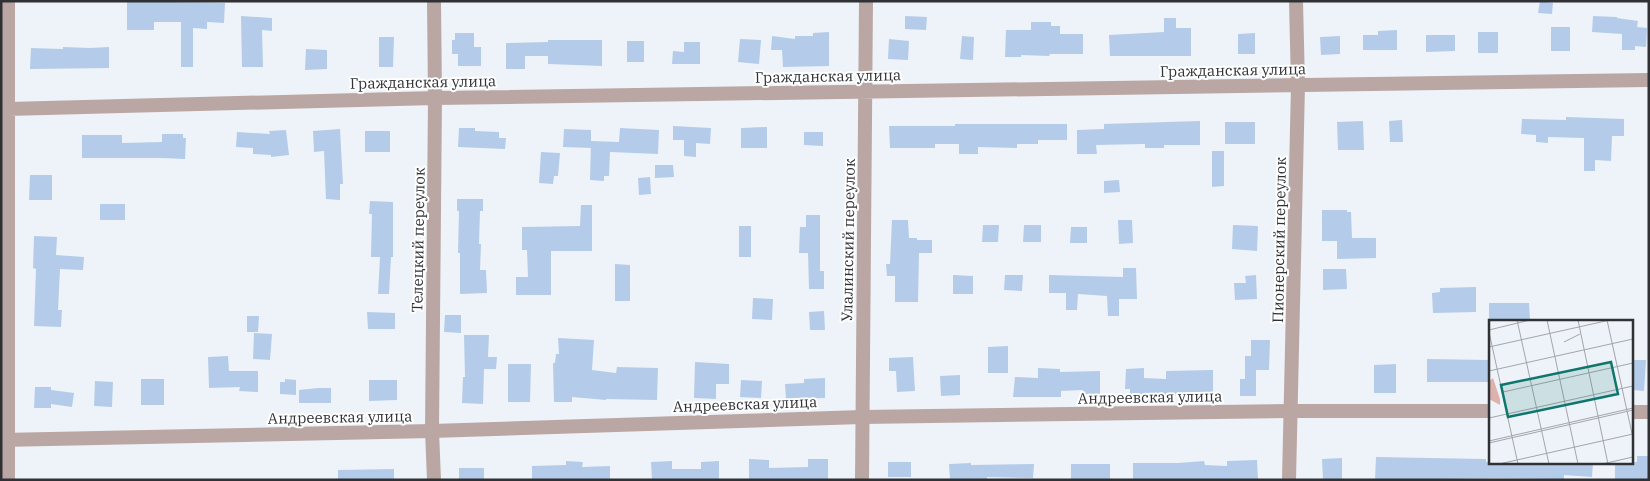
<svg xmlns="http://www.w3.org/2000/svg" width="1650" height="481" viewBox="0 0 1650 481" font-family="'IBM Plex Serif',serif">
	<rect width="100%" height="100%" fill="#eef3f9"/>
	<path fill="#b4cce9" d="M 127,1 L 225,3 L 224,23 L 207,22 L 207,29 L 193,28 L 193,67 L 181,67 L 181,22 L 154,22 L 154,30 L 127,30 Z
		M 1540,1 L 1553,3 L 1552,14 L 1538,13 Z
		M 241,16 L 272,18 L 272,31 L 262,30 L 263,67 L 242,67 Z
		M 905,16 L 927,17 L 926,30 L 905,29 Z
		M 1593,16 L 1617,17 L 1617,18 L 1638,21 L 1637,27 L 1647,28 L 1646,47 L 1635,46 L 1635,50 L 1622,50 L 1622,34 L 1592,32 Z
		M 1164,18 L 1176,18 L 1176,28 L 1191,28 L 1191,56 L 1110,56 L 1109,35 L 1164,32 Z
		M 1031,22 L 1051,22 L 1051,26 L 1060,26 L 1060,34 L 1083,34 L 1083,54 L 1050,54 L 1049,56 L 1021,55 L 1021,57 L 1005,57 L 1006,30 L 1031,30 Z
		M 1551,27 L 1570,27 L 1570,51 L 1551,51 Z
		M 1397,30 L 1397,50 L 1363,50 L 1363,35 L 1378,35 L 1378,31 Z
		M 829,32 L 829,66 L 783,67 L 782,50 L 771,50 L 772,36 L 795,39 L 795,36 L 813,36 L 813,33 Z
		M 1478,32 L 1498,32 L 1498,53 L 1478,53 Z
		M 455,33 L 474,33 L 474,47 L 481,47 L 481,66 L 458,66 L 458,54 L 452,54 L 452,40 L 455,40 Z
		M 1255,33 L 1255,54 L 1238,54 L 1238,34 Z
		M 1426,35 L 1455,35 L 1455,51 L 1426,52 Z
		M 962,36 L 974,37 L 973,60 L 960,59 Z
		M 1340,36 L 1340,54 L 1321,55 L 1320,37 Z
		M 379,37 L 394,37 L 393,67 L 379,67 Z
		M 740,39 L 761,40 L 759,64 L 738,62 Z
		M 889,39 L 909,41 L 908,60 L 888,59 Z
		M 548,40 L 602,40 L 602,66 L 548,64 L 548,56 L 525,56 L 525,69 L 506,69 L 506,43 L 548,42 Z
		M 627,41 L 644,41 L 644,62 L 627,62 Z
		M 684,42 L 700,42 L 700,64 L 672,64 L 673,51 L 684,52 Z
		M 63,47 L 90,48 L 109,47 L 109,68 L 30,69 L 31,48 L 63,49 Z
		M 306,49 L 327,50 L 327,69 L 305,70 Z
		M 1566,117 L 1624,119 L 1624,136 L 1612,136 L 1611,161 L 1595,160 L 1595,171 L 1584,171 L 1584,138 L 1548,137 L 1548,143 L 1536,142 L 1536,135 L 1521,134 L 1522,119 L 1566,120 Z
		M 1402,120 L 1403,142 L 1390,142 L 1389,121 Z
		M 1200,121 L 1200,145 L 1164,145 L 1164,148 L 1145,148 L 1145,144 L 1096,145 L 1097,154 L 1077,154 L 1077,130 L 1104,129 L 1104,124 Z
		M 1363,121 L 1364,150 L 1338,150 L 1337,122 Z
		M 1225,122 L 1255,122 L 1255,144 L 1225,144 Z
		M 955,124 L 1067,124 L 1067,140 L 1038,140 L 1038,144 L 1017,144 L 1017,148 L 978,147 L 978,154 L 959,154 L 959,144 L 935,144 L 935,148 L 890,148 L 889,126 L 955,126 Z
		M 673,126 L 711,128 L 710,144 L 696,143 L 696,157 L 684,156 L 684,140 L 673,140 Z
		M 767,127 L 767,148 L 741,148 L 741,128 Z
		M 459,128 L 475,128 L 475,131 L 499,132 L 499,138 L 506,138 L 505,149 L 458,147 Z
		M 620,128 L 659,130 L 658,154 L 610,152 L 609,176 L 604,176 L 604,181 L 590,180 L 591,141 L 619,142 Z
		M 340,129 L 343,184 L 340,184 L 340,200 L 326,199 L 324,151 L 314,152 L 313,131 Z
		M 564,129 L 591,130 L 591,148 L 563,147 Z
		M 286,130 L 289,155 L 271,157 L 271,155 L 253,154 L 253,148 L 236,147 L 237,132 L 270,134 L 269,131 Z
		M 365,131 L 390,131 L 390,152 L 365,152 Z
		M 804,132 L 823,132 L 823,146 L 804,145 Z
		M 162,134 L 183,134 L 183,138 L 186,138 L 185,159 L 162,158 L 82,158 L 82,135 L 122,135 L 122,143 L 162,142 Z
		M 1212,151 L 1224,151 L 1224,186 L 1212,187 Z
		M 541,152 L 560,153 L 558,176 L 554,176 L 553,184 L 539,183 Z
		M 655,165 L 673,165 L 674,177 L 655,178 Z
		M 30,175 L 52,175 L 52,200 L 29,200 Z
		M 650,177 L 651,194 L 639,195 L 638,178 Z
		M 1119,180 L 1120,192 L 1104,193 L 1104,181 Z
		M 457,199 L 483,199 L 483,211 L 480,211 L 479,244 L 481,244 L 480,270 L 486,270 L 487,293 L 460,294 L 460,253 L 458,253 L 459,211 L 457,211 Z
		M 370,201 L 393,202 L 393,257 L 391,257 L 389,294 L 378,294 L 380,257 L 371,257 L 372,214 L 369,214 Z
		M 100,204 L 125,204 L 125,220 L 100,220 Z
		M 581,205 L 592,205 L 592,251 L 551,251 L 551,295 L 516,295 L 516,277 L 528,277 L 527,250 L 522,250 L 522,227 L 580,226 Z
		M 1322,210 L 1347,210 L 1347,212 L 1351,212 L 1352,238 L 1376,238 L 1376,258 L 1337,259 L 1337,241 L 1322,241 Z
		M 806,215 L 820,215 L 820,271 L 824,271 L 824,289 L 809,289 L 808,253 L 799,253 L 800,227 L 806,227 Z
		M 892,220 L 908,220 L 909,238 L 917,238 L 917,240 L 932,240 L 932,253 L 919,253 L 918,302 L 895,302 L 895,276 L 887,276 L 886,264 L 890,264 Z
		M 1118,220 L 1132,220 L 1133,243 L 1119,244 Z
		M 983,225 L 999,225 L 998,242 L 982,242 Z
		M 1024,225 L 1041,225 L 1041,242 L 1023,242 Z
		M 1233,225 L 1258,226 L 1257,251 L 1232,249 Z
		M 739,226 L 751,226 L 751,257 L 739,257 Z
		M 1071,227 L 1087,227 L 1087,243 L 1070,243 Z
		M 34,236 L 57,237 L 56,255 L 84,257 L 83,270 L 60,269 L 58,310 L 62,310 L 61,327 L 34,326 L 36,269 L 33,268 Z
		M 615,264 L 630,265 L 630,301 L 615,301 Z
		M 1123,268 L 1136,268 L 1137,299 L 1119,299 L 1119,316 L 1108,316 L 1107,296 L 1078,294 L 1077,310 L 1066,310 L 1066,293 L 1049,293 L 1049,275 L 1123,277 Z
		M 1323,269 L 1346,269 L 1347,289 L 1323,290 Z
		M 953,275 L 973,276 L 973,294 L 953,294 Z
		M 1005,275 L 1023,275 L 1022,291 L 1004,290 Z
		M 1256,275 L 1257,299 L 1235,300 L 1234,283 L 1246,283 L 1245,276 Z
		M 1476,287 L 1476,312 L 1433,313 L 1432,293 L 1440,292 L 1440,288 Z
		M 753,298 L 773,299 L 772,320 L 752,319 Z
		M 1489,303 L 1529,303 L 1530,319 L 1489,320 Z
		M 824,311 L 825,330 L 810,330 L 809,312 Z
		M 367,312 L 395,313 L 395,329 L 368,329 Z
		M 445,315 L 461,315 L 461,333 L 444,332 Z
		M 247,316 L 259,316 L 258,332 L 247,332 Z
		M 254,333 L 272,334 L 270,360 L 253,359 Z
		M 464,335 L 489,335 L 488,357 L 497,357 L 496,369 L 484,369 L 483,404 L 462,403 L 463,377 L 465,377 Z
		M 558,338 L 594,340 L 592,370 L 616,373 L 617,367 L 658,368 L 657,400 L 606,399 L 606,400 L 572,397 L 572,402 L 554,402 L 553,363 L 555,363 L 556,354 L 559,354 Z
		M 1251,340 L 1270,340 L 1269,370 L 1256,370 L 1256,396 L 1240,396 L 1240,379 L 1245,379 L 1245,356 L 1251,356 Z
		M 1008,346 L 1008,373 L 988,373 L 988,347 Z
		M 228,356 L 229,371 L 258,371 L 258,392 L 239,391 L 240,387 L 209,388 L 208,357 Z
		M 913,357 L 915,391 L 897,392 L 896,371 L 889,371 L 889,358 Z
		M 1427,359 L 1490,360 L 1490,382 L 1427,382 Z
		M 1634,360 L 1646,360 L 1644,391 L 1632,390 Z
		M 695,362 L 729,364 L 729,384 L 716,384 L 716,399 L 694,398 Z
		M 508,364 L 531,364 L 530,402 L 508,402 Z
		M 1396,364 L 1396,393 L 1374,393 L 1374,365 Z
		M 1038,368 L 1060,369 L 1060,372 L 1100,371 L 1100,395 L 1083,394 L 1083,390 L 1061,391 L 1061,397 L 1013,397 L 1015,377 L 1038,378 Z
		M 1144,368 L 1144,378 L 1166,379 L 1166,371 L 1213,370 L 1213,398 L 1144,394 L 1144,397 L 1130,396 L 1130,389 L 1125,389 L 1126,369 Z
		M 960,375 L 960,395 L 941,396 L 940,376 Z
		M 825,378 L 825,398 L 786,399 L 785,384 L 804,383 L 804,379 Z
		M 141,379 L 164,379 L 164,405 L 141,405 Z
		M 285,379 L 296,380 L 296,395 L 280,394 L 280,382 L 285,382 Z
		M 369,380 L 397,380 L 397,400 L 369,401 Z
		M 741,380 L 762,381 L 761,398 L 740,397 Z
		M 95,381 L 113,382 L 112,407 L 94,406 Z
		M 35,387 L 51,387 L 51,390 L 74,393 L 72,407 L 51,404 L 51,408 L 34,408 Z
		M 318,388 L 331,388 L 331,403 L 299,403 L 299,390 Z
		M 1637,456 L 1649,456 L 1649,479 L 1615,480 L 1615,462 L 1637,462 Z
		M 1376,457 L 1486,459 L 1486,462 L 1593,462 L 1592,477 L 1564,475 L 1564,479 L 1498,478 L 1375,480 Z
		M 1342,458 L 1342,480 L 1323,480 L 1322,459 Z
		M 749,459 L 769,460 L 769,468 L 808,467 L 808,459 L 828,459 L 828,479 L 749,479 Z
		M 1257,460 L 1258,480 L 1133,480 L 1133,463 L 1178,463 L 1204,461 L 1205,465 L 1227,466 L 1227,461 Z
		M 566,461 L 583,462 L 582,467 L 610,466 L 610,480 L 532,480 L 532,466 L 566,465 Z
		M 672,461 L 672,469 L 701,469 L 701,462 L 719,461 L 719,480 L 652,480 L 651,462 Z
		M 888,462 L 911,462 L 911,477 L 888,477 Z
		M 971,463 L 971,465 L 1034,464 L 1033,478 L 987,477 L 987,480 L 950,479 L 949,464 Z
		M 1071,464 L 1110,464 L 1110,480 L 1071,480 Z
		M 459,468 L 484,468 L 484,480 L 459,480 Z
		M 394,469 L 394,480 L 338,480 L 338,470 Z"/>
	<g fill="none" stroke-linecap="round" stroke-linejoin="round">
		<path stroke="#baa7a4" stroke-width="14" d="M 8,1 L 8,480
			M 8,109 L 435,98 L 1649,80
			M 434,480 L 432,431 L 435,98 L 434,1
			M 862,480 L 866,1
			M 1289,480 L 1298,85 L 1296,1"/>
		<path stroke="#baa7a4" stroke-width="14" d="M 1631,412 L 1649,412
			M 1,440 L 432,431 L 862,417 L 1291,411 L 1490,411"/>
	</g>
	<g text-anchor="middle" dominant-baseline="central" stroke-width="4" stroke-linejoin="round" paint-order="stroke">
		<g font-size="15" fill="#2f3134" stroke="#fff">
			<text transform="translate(1233 70) rotate(-1)">Гражданская улица</text>
			<text transform="translate(828 76) rotate(-1)">Гражданская улица</text>
			<text transform="translate(423 82) rotate(-1)">Гражданская улица</text>
			<text transform="translate(418 240) rotate(-89)">Телецкий переулок</text>
			<text transform="translate(848 240) rotate(-89)">Улалинский переулок</text>
			<text transform="translate(1279 240) rotate(-89)">Пионерский переулок</text>
			<text transform="translate(1150 397) rotate(-1)">Андреевская улица</text>
			<text transform="translate(745 404) rotate(-2)">Андреевская улица</text>
			<text transform="translate(340 417) rotate(-1)">Андреевская улица</text>
		</g>
	</g>
	<g transform="translate(1489 320)">
		<rect width="144" height="144" fill="#eef3f9"/>
		<path d="M 4,58 L 11,79 L 11,85 L 0,79 L 0,61 Z" fill="#dcb2ac"/>
		<path fill="none" stroke="#a2a5aa" stroke-width="1" d="M 28,0 L 60,144M 58,0 L 89,144M 89,0 L 119,144M 118,0 L 144,118M 0,10 L 41,0M 0,12 L 29,144M 75,22 L 91,14M 0,27 L 121,0M 0,51 L 144,19M 14,72 L 144,43M 0,98 L 144,66M 0,121 L 144,88M 0,123 L 144,90M 10,144 L 144,114M 113,144 L 144,137"/>
		<path fill="#0f766e" fill-opacity="0.15" stroke="#0f766e" stroke-width="2.5" d="M 122,42 L 129,74 L 19,97 L 12,65 Z"/>
		<rect width="144" height="144" fill="none" stroke="#2f3134" stroke-width="2.5"/>
	</g>
	<rect width="1650" height="481" fill="none" stroke="#2f3134" stroke-width="5"/>
</svg>
